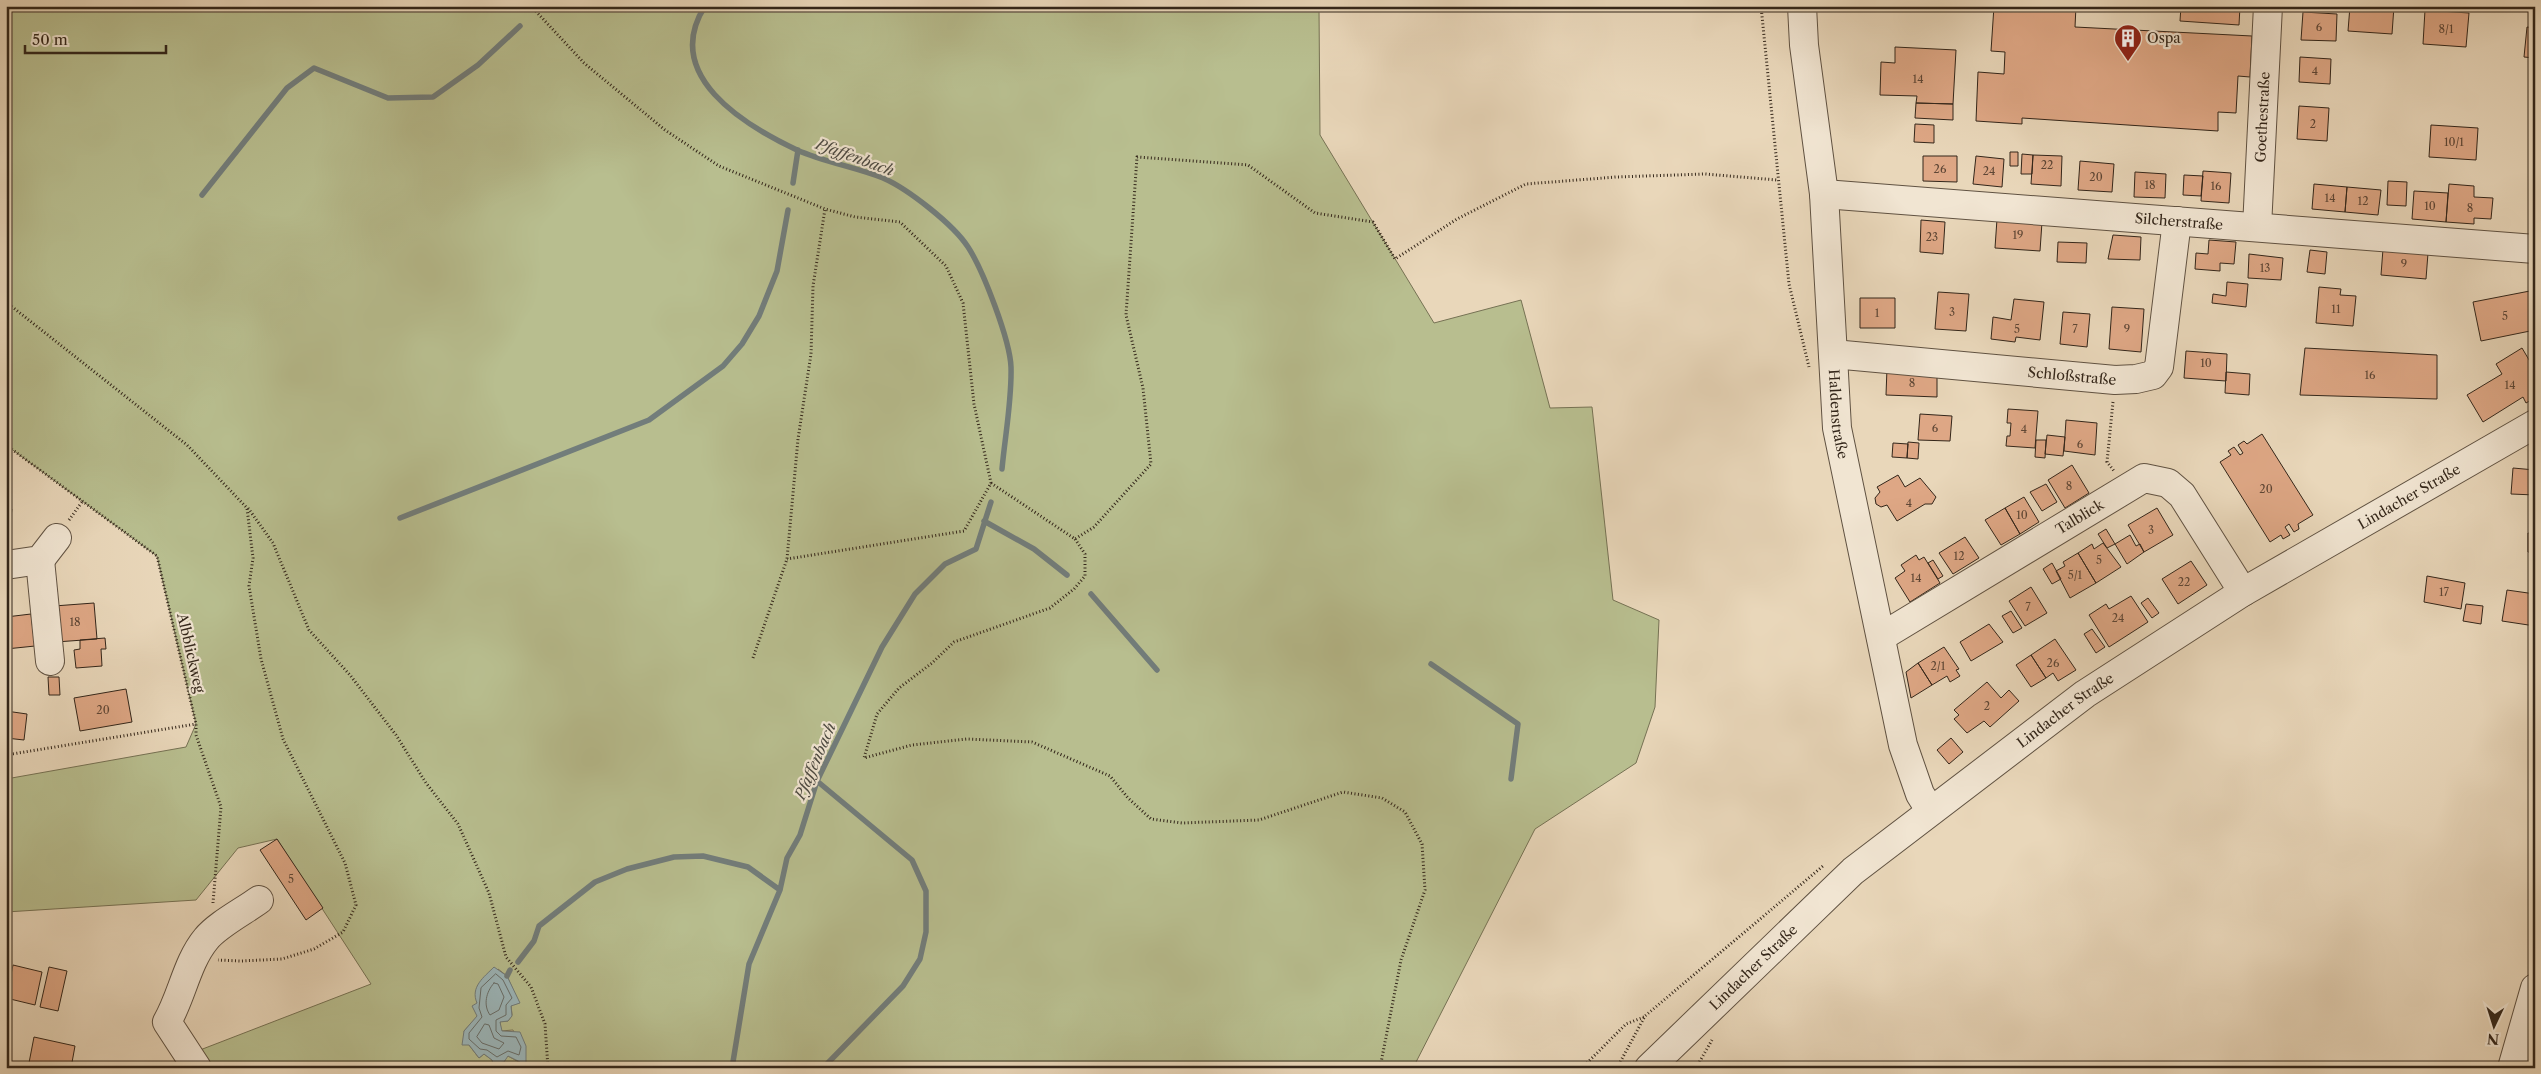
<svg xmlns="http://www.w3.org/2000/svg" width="2541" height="1074" viewBox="0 0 2541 1074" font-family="'Libre Caslon Text',serif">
	<rect width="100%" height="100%" fill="#e9d7ba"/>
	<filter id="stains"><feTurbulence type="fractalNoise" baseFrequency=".004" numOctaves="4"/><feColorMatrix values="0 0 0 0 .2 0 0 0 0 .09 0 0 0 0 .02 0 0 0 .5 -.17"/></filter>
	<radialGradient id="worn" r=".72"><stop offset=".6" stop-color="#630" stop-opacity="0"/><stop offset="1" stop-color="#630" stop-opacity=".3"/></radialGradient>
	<path fill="#b8be8f" stroke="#767254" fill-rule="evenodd" d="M 6,6 L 1329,6 L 1319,8 L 1320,135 L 1434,323 L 1521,300 L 1550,408 L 1592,407 L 1613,600 L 1659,620 L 1655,707 L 1636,763 L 1535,829 L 1413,1068 L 208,1068 L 200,1050 L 371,984 L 277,839 L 238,848 L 196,900 L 6,912 L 6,779 L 186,747 L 196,724 L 157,556 L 6,445 ZM 498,969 L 507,976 L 519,1003 L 511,1005 L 512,1015 L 508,1021 L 500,1021 L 501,1031 L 513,1030 L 526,1066 L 508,1056 L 492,1060 L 484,1054 L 479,1058 L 469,1045 L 464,1031 L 478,1016 L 477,1003 Z"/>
	<path fill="#9cb7bb" stroke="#727d7b" d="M 494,967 L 507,976 L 520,1003 L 511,1006 L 512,1016 L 508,1021 L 500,1022 L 502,1031 L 520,1032 L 526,1046 L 526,1066 L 521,1067 L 520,1062 L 508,1056 L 504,1062 L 493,1064 L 492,1060 L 484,1054 L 479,1058 L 469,1045 L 462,1045 L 464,1031 L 477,1016 L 472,1006 L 477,1003 C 470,987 484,977 494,967 Z"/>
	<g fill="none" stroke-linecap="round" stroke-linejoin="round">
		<path stroke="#686e6a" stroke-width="1" d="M 496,974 L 503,980 L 512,998 L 506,1005 L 506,1015 L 496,1020 L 496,1031 L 501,1036 L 516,1037 L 521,1047 L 519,1055 L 508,1051 L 497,1057 L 487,1050 L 480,1049 L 469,1039 L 469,1033 L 482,1017 L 479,1008 L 481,988 Z
			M 494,983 L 498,984 L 504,997 L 499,1010 L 490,1015 C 483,1005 486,992 494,983 Z
			M 485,1024 L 489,1025 L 494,1038 L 504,1043 L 499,1049 L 482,1043 L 477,1037 Z"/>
		<path stroke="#727d7b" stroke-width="5.5" d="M 705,6 C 661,75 744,125 797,150 C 824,162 855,167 883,178 C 908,189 953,224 968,247 C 983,270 1010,340 1011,367 C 1012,400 1005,436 1002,469
			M 793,183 L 798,150
			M 202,195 L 287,88 L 314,68 L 388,98 L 433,97 L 478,65 L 520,26
			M 400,518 L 649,420 L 723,366 L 742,344 L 759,316 L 777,271 L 788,210
			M 984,521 L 1034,549 L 1067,575
			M 1091,594 L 1157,670
			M 1431,664 L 1518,724 L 1511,779
			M 817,781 L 912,860 L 926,891 L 926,932 L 920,959 L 903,986 L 823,1068
			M 518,962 L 534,941 L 539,926 L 595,882 L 627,869 L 674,857 L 703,856 L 748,867 L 780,890
			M 507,976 L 510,970
			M 732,1068 L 749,964 L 780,890 L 787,858 L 800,835 L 817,781 L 882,647 L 915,594 L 945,564 L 976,549 L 991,502"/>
	</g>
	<path fill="#dea785" stroke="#33261a" d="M 1994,6 L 2076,6 L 2075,27 L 2252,36 L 2250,77 L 2238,76 L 2236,113 L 2218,112 L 2218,131 L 2022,118 L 2022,124 L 1976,121 L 1978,72 L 2004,74 L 2005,52 L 1991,51 Z
		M 2181,6 L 2240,6 L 2239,25 L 2180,21 Z
		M 2350,6 L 2394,6 L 2392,34 L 2348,31 Z
		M 2425,10 L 2469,13 L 2466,47 L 2423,44 Z
		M 2303,12 L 2337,14 L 2336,41 L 2301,40 Z
		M 2527,27 L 2535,28 L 2535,58 L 2524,57 Z
		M 1895,47 L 1956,50 L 1953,104 L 1916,103 L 1917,96 L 1880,95 L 1881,62 L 1895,63 Z
		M 2300,57 L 2331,59 L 2330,84 L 2299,82 Z
		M 1916,103 L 1953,104 L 1953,120 L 1915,118 Z
		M 2299,106 L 2329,108 L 2327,141 L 2297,139 Z
		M 1915,124 L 1934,125 L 1934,143 L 1914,142 Z
		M 2431,125 L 2478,128 L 2476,160 L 2429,157 Z
		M 2010,152 L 2018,152 L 2018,166 L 2010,166 Z
		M 2022,154 L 2033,155 L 2032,174 L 2021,174 Z
		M 2033,155 L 2062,156 L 2061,186 L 2031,184 Z
		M 1923,156 L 1957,156 L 1957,182 L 1923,181 Z
		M 1976,156 L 2004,159 L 2002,187 L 1973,184 Z
		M 2080,161 L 2114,164 L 2112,192 L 2078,190 Z
		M 2203,171 L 2231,173 L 2229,203 L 2201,201 Z
		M 2135,172 L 2166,174 L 2165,198 L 2134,197 Z
		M 2184,175 L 2203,176 L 2201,196 L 2183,195 Z
		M 2388,181 L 2407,182 L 2406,206 L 2387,205 Z
		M 2314,184 L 2347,187 L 2345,212 L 2312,209 Z
		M 2449,184 L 2474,186 L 2474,197 L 2493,198 L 2491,219 L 2474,218 L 2474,224 L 2446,222 Z
		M 2347,187 L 2381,190 L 2378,215 L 2345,212 Z
		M 2414,191 L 2448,193 L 2446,222 L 2412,219 Z
		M 1997,219 L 2042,222 L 2040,251 L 1995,248 Z
		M 1921,220 L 1945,222 L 1943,254 L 1920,252 Z
		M 2113,235 L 2141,237 L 2140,260 L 2108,259 Z
		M 2209,240 L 2236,242 L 2234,264 L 2220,263 L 2220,271 L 2195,269 L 2196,253 L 2208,254 Z
		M 2058,242 L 2087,243 L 2086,263 L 2057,262 Z
		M 2383,249 L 2428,253 L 2426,279 L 2381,275 Z
		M 2310,250 L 2327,252 L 2325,274 L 2307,272 Z
		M 2249,254 L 2283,258 L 2281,280 L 2248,278 Z
		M 2227,282 L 2248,284 L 2246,307 L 2212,303 L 2213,294 L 2226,296 Z
		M 2319,287 L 2341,289 L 2340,295 L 2356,296 L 2353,326 L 2316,323 Z
		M 2535,290 L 2535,330 L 2481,341 L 2473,302 Z
		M 1938,292 L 1969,294 L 1966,331 L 1935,329 Z
		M 1860,298 L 1895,298 L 1895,328 L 1860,328 Z
		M 2014,299 L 2044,302 L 2040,340 L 2016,337 L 2015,342 L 1991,339 L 1993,317 L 2011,320 Z
		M 2112,307 L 2144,309 L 2141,352 L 2109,349 Z
		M 2063,312 L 2090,314 L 2087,347 L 2060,344 Z
		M 2305,348 L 2437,355 L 2437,399 L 2300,395 Z
		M 2522,348 L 2535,370 L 2535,398 L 2526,403 L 2523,397 L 2483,422 L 2467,395 L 2502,374 L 2496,364 Z
		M 2186,351 L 2227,354 L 2226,381 L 2184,378 Z
		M 1887,368 L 1937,370 L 1937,397 L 1886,395 Z
		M 2226,372 L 2250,374 L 2249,395 L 2225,393 Z
		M 2008,409 L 2038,411 L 2035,448 L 2006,446 L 2007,436 L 2010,436 L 2011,423 L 2007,423 Z
		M 1920,414 L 1952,416 L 1950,441 L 1918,440 Z
		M 2066,420 L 2097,423 L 2095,455 L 2064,451 Z
		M 2262,434 L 2313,515 L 2298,524 L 2299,529 L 2294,532 L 2289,524 L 2285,527 L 2290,535 L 2283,539 L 2281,535 L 2270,542 L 2220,462 L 2231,455 L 2228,451 L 2234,447 L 2240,455 L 2243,453 L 2238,445 L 2244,441 L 2247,444 Z
		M 2047,435 L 2065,437 L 2063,456 L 2045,454 Z
		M 2036,440 L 2046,440 L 2045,458 L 2035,457 Z
		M 1908,442 L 1919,443 L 1918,459 L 1907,458 Z
		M 1893,443 L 1908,444 L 1907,458 L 1892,457 Z
		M 2072,465 L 2089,493 L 2065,508 L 2048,480 Z
		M 2513,468 L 2535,470 L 2535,495 L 2511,494 Z
		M 1898,475 L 1905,487 L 1920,478 L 1936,497 L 1932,504 L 1925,504 L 1897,521 L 1887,505 L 1881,507 L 1876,504 L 1875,498 L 1880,492 L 1877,487 Z
		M 2046,484 L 2057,502 L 2042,511 L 2030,492 Z
		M 2024,497 L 2039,522 L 2020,534 L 2005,508 Z
		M 6,508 L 12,509 L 8,542 L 6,541 Z
		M 2005,508 L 2020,534 L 2001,545 L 1985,520 Z
		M 2157,508 L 2173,535 L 2144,552 L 2128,525 Z
		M 2531,515 L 2535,515 L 2535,534 L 2531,534 Z
		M 2106,529 L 2115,544 L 2107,548 L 2098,534 Z
		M 2528,533 L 2535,534 L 2535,553 L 2528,552 Z
		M 2130,535 L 2136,546 L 2140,544 L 2144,552 L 2127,564 L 2115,544 Z
		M 1965,537 L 1979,558 L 1953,574 L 1939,553 Z
		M 2103,543 L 2121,567 L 2096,583 L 2078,553 L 2092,544 L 2094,549 Z
		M 2078,553 L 2096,583 L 2070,598 L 2056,571 L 2065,566 L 2063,562 Z
		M 1916,555 L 1919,560 L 1924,557 L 1940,583 L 1910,602 L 1895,578 L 1905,571 L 1901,565 Z
		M 1933,560 L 1943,576 L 1938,579 L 1928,563 Z
		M 2191,561 L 2207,585 L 2178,604 L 2162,579 Z
		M 2052,563 L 2061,579 L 2052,584 L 2043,569 Z
		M 2427,576 L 2465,583 L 2461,609 L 2424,602 Z
		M 2031,587 L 2047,613 L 2025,626 L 2009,601 Z
		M 2507,590 L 2535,594 L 2535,626 L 2502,621 Z
		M 2131,596 L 2148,622 L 2109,647 L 2089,615 L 2106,604 L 2109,609 Z
		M 2148,598 L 2159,613 L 2152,618 L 2141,603 Z
		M 94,603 L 97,639 L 56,642 L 54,606 Z
		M 2466,604 L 2483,606 L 2481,624 L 2463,621 Z
		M 2011,611 L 2022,628 L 2013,633 L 2002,616 Z
		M 31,614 L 35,646 L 6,649 L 6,617 Z
		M 1989,624 L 2003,642 L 1971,661 L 1960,642 Z
		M 2092,629 L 2105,647 L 2096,653 L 2084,634 Z
		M 105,638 L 106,649 L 101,649 L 102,666 L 76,668 L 74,650 L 80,649 L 80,640 Z
		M 2055,639 L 2076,670 L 2058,681 L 2053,673 L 2046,678 L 2031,655 Z
		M 1944,647 L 1959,669 L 1956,670 L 1960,676 L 1950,682 L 1947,676 L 1932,685 L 1918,663 Z
		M 2031,655 L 2046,678 L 2031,687 L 2016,665 Z
		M 1918,663 L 1932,685 L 1911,698 L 1906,672 Z
		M 48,677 L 59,677 L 60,695 L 49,695 Z
		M 1987,682 L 2001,698 L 2009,690 L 2019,701 L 1990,727 L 1984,721 L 1967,733 L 1954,719 L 1959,715 L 1954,710 Z
		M 126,689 L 132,722 L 80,731 L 74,698 Z
		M 6,711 L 27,714 L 24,740 L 6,738 Z
		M 1951,738 L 1963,752 L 1949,764 L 1937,750 Z
		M 277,839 L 323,908 L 306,920 L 260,850 Z
		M 13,965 L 42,972 L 35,1005 L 6,998 Z
		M 49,967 L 67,971 L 58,1011 L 40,1007 Z
		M 34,1037 L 75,1046 L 71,1068 L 28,1068 Z"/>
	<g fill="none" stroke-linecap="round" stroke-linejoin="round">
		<g stroke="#605242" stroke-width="30">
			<g id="minor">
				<path id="s1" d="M 1802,6 L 1804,45 L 1824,194 L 1837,428 L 1903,745 L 1920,794 L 1930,810"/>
				<path id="s2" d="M 1824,194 L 2535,249"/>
				<path id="s3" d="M 2257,227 L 2268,6"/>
				<path id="s4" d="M 1833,354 L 2115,380 L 2136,379 L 2153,375 L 2159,367 L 2177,221"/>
				<path d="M 40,560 L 50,661"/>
				<path d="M 6,565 L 40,560 L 57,538"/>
				<path id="s5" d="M 1881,637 L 2144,478 L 2168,483 L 2182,495 L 2243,592"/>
				<path d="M 197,1068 L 167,1022 C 182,996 187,962 206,939 C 217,925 244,911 259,900"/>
				<path id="s6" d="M 1649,1068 L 1853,871 L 2085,694 L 2243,592 L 2535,424"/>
				<path d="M 2512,1068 L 2535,988"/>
			</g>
		</g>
		<path stroke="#33261a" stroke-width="3" stroke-dasharray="1 2.5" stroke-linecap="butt" d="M 531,6 L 584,63 L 665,130 L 719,166 L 825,209 L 855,217 L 900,222 L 946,266 L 963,303 L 974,404 L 991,483 L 964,531 L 787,559
			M 1761,6 L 1789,284 L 1809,367
			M 6,302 L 187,445 L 247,508 L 253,558 L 249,586 L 261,659 L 283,739 L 345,863 L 356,905 L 343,932 L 314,949 L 282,959 L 241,961 L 218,960
			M 2113,402 L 2107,462 L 2114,471
			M 6,445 L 157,556 L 196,724 L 196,735 L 221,807 L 213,903
			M 991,483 L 1075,539 L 1094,527 L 1151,464 L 1143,388 L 1126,315 L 1137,157 L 1248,165 L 1315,213 L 1373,222 L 1395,259 L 1457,219 L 1526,184 L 1616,177 L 1705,174 L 1777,180
			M 248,508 L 273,543 L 309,630 L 350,675 L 396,735 L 426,783 L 458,824 L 489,893 L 506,957 L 531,987 L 545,1024 L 548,1068
			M 69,520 L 82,502
			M 1075,539 L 1085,554 L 1085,576 L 1074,589 L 1050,608 L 954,642 L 932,663 L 899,688 L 877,714 L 864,758 L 912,745 L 967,739 L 1032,742 L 1110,776 L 1128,798 L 1151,819 L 1182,823 L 1259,820 L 1343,792 L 1382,798 L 1405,812 L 1422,844 L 1425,890 L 1401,960 L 1380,1068
			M 753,658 L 787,559 L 798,439 L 811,354 L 813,286 L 825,209
			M 6,755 L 196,724
			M 1582,1068 L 1626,1024 L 1644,1017
			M 1617,1068 L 1645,1016 L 1823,866
			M 1696,1068 L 1712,1040"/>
		<use href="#minor" stroke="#f1e5d2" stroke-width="28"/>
	</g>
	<defs>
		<g id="building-pin" transform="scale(1.4375)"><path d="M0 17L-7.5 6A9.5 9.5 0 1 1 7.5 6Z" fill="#8f2418" stroke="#f1e5d2"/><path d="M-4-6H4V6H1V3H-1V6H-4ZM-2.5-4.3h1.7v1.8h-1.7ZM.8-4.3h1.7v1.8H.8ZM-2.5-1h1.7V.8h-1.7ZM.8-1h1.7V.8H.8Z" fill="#fff"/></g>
	</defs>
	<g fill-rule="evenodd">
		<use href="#building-pin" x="2128" y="38"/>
	</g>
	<g text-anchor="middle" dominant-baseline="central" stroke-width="4.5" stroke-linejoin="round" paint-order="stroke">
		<g font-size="11" fill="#5e4635">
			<text x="2319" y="27">6</text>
			<text x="2446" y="29">8/1</text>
			<text x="2315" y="71">4</text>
			<text x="1918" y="79">14</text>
			<text x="2313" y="124">2</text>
			<text x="2454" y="142">10/1</text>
			<text x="2047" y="165">22</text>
			<text x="1940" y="169">26</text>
			<text x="1989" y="171">24</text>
			<text x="2096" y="177">20</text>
			<text x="2150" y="185">18</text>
			<text x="2216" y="186">16</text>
			<text x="2330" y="198">14</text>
			<text x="2363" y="201">12</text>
			<text x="2430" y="206">10</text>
			<text x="2470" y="208">8</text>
			<text x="2018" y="235">19</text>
			<text x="1932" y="237">23</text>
			<text x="2404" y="264">9</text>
			<text x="2265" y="268">13</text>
			<text x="2336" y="309">11</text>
			<text x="1952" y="312">3</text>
			<text x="1877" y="313">1</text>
			<text x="2505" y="316">5</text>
			<text x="2017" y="329">5</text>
			<text x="2075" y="329">7</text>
			<text x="2127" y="329">9</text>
			<text x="2206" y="363">10</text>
			<text x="2370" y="375">16</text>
			<text x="1912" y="383">8</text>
			<text x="2510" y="385">14</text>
			<text x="1935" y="428">6</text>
			<text x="2024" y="429">4</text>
			<text x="2080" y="444">6</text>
			<text x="2069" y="486">8</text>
			<text x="2266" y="489">20</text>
			<text x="1909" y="503">4</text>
			<text x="2022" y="515">10</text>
			<text x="2151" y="530">3</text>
			<text x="1959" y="556">12</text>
			<text x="2099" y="560">5</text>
			<text x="2075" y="575">5/1</text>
			<text x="1916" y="578">14</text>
			<text x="2184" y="582">22</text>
			<text x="2444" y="592">17</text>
			<text x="2028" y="607">7</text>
			<text x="2118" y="618">24</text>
			<text x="75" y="622">18</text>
			<text x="2053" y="663">26</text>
			<text x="1938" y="666">2/1</text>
			<text x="1987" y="706">2</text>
			<text x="103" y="710">20</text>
			<text x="291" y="879">5</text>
		</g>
		<g font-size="14" fill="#33261a" stroke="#f1e5d2" text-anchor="start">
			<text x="2147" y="38">Ospa</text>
		</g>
		<g font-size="14" fill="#33261a" stroke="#f1e5d2">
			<text stroke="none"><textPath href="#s3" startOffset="110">Goethestraße</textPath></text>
			<text stroke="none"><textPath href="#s2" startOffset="356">Silcherstraße</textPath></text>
			<text stroke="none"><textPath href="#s4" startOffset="240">Schloßstraße</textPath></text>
			<text stroke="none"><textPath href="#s1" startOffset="410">Haldenstraße</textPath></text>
			<text stroke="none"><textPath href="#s6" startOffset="955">Lindacher Straße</textPath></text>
			<text stroke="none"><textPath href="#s5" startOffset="232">Talblick</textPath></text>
			<text transform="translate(191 653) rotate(77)">Albblickweg</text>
			<text stroke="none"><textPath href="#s6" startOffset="550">Lindacher Straße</textPath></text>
			<text stroke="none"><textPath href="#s6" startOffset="145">Lindacher Straße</textPath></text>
		</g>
		<g font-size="15" font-style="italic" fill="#4d4a42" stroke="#f1e5d2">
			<text transform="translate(855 157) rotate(20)">Pfaffenbach</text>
			<text transform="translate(815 761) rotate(-67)">Pfaffenbach</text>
		</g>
	</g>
	<rect width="2541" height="1074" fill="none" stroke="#e9d7ba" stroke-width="25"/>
	<rect x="8" y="8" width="2526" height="1059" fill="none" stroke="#33261a" stroke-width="2.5"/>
	<rect x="12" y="12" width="2516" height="1049" fill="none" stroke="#33261a"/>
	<g transform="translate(2494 1026) rotate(184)" stroke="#f1e5d2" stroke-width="4" paint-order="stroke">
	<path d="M0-4L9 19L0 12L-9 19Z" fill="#33261a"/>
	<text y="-8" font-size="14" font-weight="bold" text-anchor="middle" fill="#33261a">N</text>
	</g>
	<path d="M25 45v8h141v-8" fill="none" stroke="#33261a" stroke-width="2.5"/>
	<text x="32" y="45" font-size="15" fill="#33261a" stroke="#f1e5d2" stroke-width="4" paint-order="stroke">50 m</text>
	<rect width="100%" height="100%" filter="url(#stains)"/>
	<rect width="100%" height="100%" fill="url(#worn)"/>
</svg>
